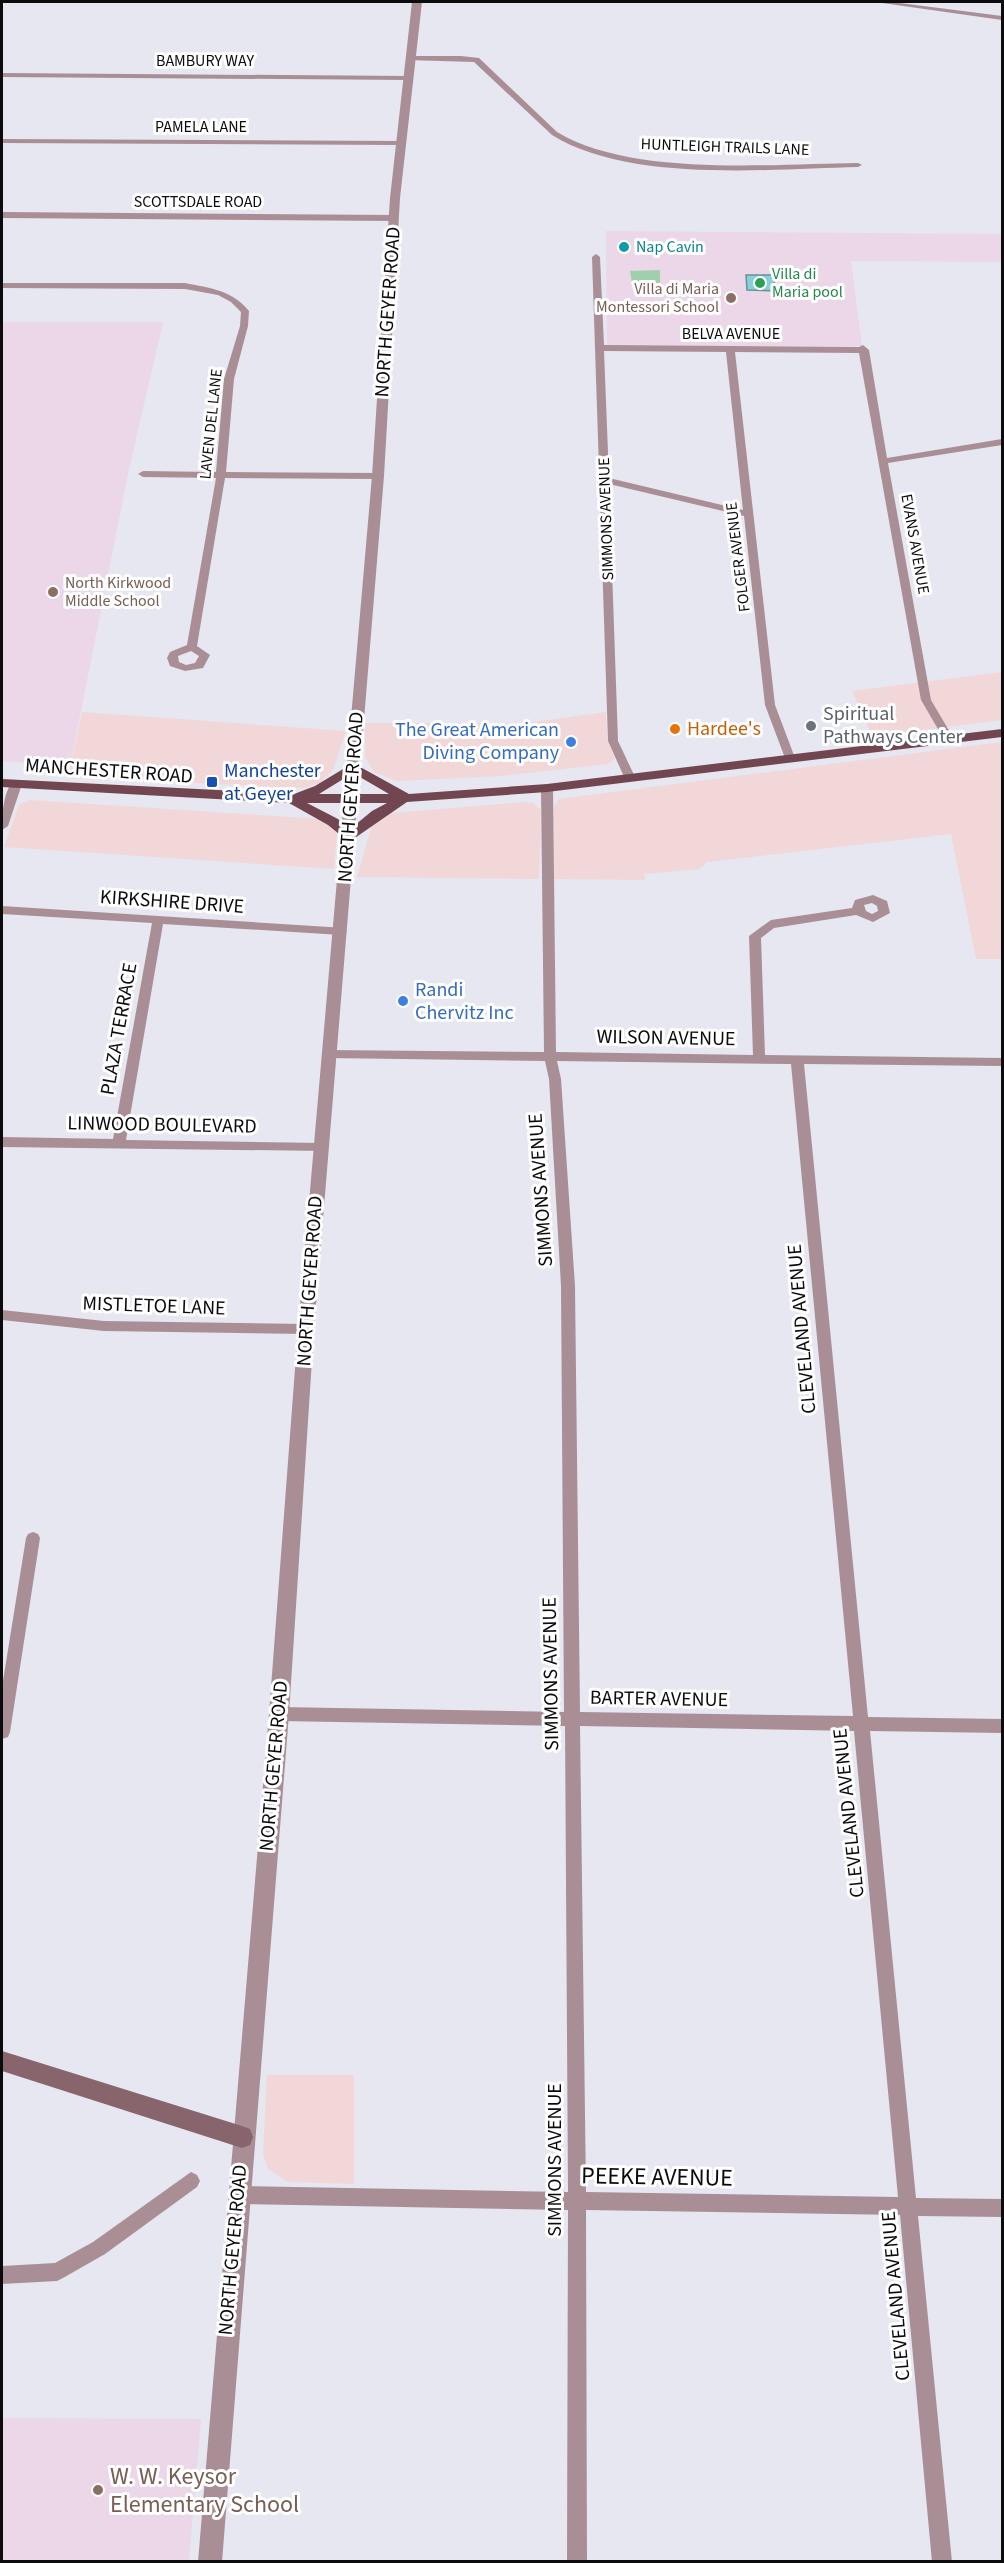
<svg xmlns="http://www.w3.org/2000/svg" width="1004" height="2563" viewBox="0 0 1004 2563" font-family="'Source Sans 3',sans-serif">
	<rect width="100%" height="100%" fill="#e6e7f1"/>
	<path fill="#f1d7d8" d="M 1002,672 L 1002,720 L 872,736 L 852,691 Z
		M 82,712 L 346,731 L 333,770 L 320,783 L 303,788 L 68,777 Z
		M 606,712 L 607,739 L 615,759 L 608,764 L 501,776 L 397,781 L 374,772 L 365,757 L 365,723 L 526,723 Z
		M 1002,742 L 1002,959 L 976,959 L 951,834 L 707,862 L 700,869 L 644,874 L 645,880 L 554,879 L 554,806 L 559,799 Z
		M 30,800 L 321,819 L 337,832 L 334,869 L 4,847 L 19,805 Z
		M 525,802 L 533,803 L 541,810 L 539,879 L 357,877 L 372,825 L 392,813 Z
		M 267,2075 L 354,2075 L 354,2184 L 288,2182 L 268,2169 L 263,2154 Z"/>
	<path fill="#ebd7e7" d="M 606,231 L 1002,234 L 1002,262 L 851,261 L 862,346 L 607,346 Z
		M 2,322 L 163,322 L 129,469 L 70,766 L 2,761 Z
		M 2,2418 L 201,2419 L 189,2561 L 2,2561 Z"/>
	<path fill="#a0cfac" d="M 660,270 L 660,284 L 632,283 L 630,271 Z"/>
	<path fill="#89cfd5" stroke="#639499" stroke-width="1.5" d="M 746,275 L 774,275 L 775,291 L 747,290 Z"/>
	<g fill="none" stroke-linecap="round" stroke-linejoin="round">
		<path fill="#a98f95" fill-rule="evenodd" d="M 875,2 L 892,2 L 1002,16 L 1002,20 Z
			M 410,56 L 461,56 L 479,58 L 557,132 C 631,177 772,164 858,163 L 862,165 L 858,167 C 769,169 629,183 552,135 L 474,62 L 407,60 L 406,58 Z
			M 2,73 L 407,76 L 411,78 L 407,80 L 2,77 Z
			M 2,139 L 400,141 L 404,143 L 400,145 L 2,143 Z
			M 2,212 L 394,215 L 398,218 L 394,221 L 2,218 Z
			M 596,254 L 600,257 L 604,345 L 859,347 L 863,345 L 869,350 L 887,458 L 1002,439 L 1002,445 L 888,463 L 931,700 L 954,739 L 953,741 L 945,741 L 921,700 L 859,353 L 735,352 L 775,705 L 795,758 L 790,761 L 785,758 L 765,705 L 744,516 L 609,484 L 618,741 L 635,777 L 629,781 L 625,779 L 608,741 L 592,257 ZM 604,351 L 726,352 L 743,510 L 609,478 Z
			M 185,283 C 210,288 232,290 249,311 L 248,326 L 234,379 L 226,472 L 378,473 L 383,476 L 378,479 L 225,478 L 197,646 L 210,655 L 203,668 L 185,671 L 170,666 L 167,658 L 170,652 L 187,645 L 216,478 L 143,477 L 138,474 L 143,471 L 216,472 L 224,379 L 240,326 L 241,312 L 231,302 L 218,295 L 185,289 L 2,288 L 2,283 ZM 191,651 L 199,656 L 195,663 L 186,665 L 179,662 L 178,656 Z
			M 16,780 L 22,784 L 8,826 L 2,830 C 2,817 3,786 16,780 Z
			M 547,784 L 553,788 L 556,1052 L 753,1055 L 749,936 L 771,920 L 852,908 L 855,900 L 873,895 L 887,901 L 890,913 L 873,922 L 856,915 L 774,928 L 761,938 L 765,1055 L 1002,1058 L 1002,1066 L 804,1064 L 868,1717 L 1002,1719 L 1002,1733 L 870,1731 L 916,2198 L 1002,2199 L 1002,2217 L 918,2216 L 952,2562 L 932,2562 L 900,2215 L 586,2210 L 587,2562 L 567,2562 L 568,2210 L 238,2204 L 232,2201 L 229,2195 L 232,2189 L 238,2186 L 568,2192 L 565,1726 L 279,1721 L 273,1719 L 271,1714 L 273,1709 L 279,1707 L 564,1712 L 561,1286 L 549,1079 L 545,1061 L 328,1058 L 322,1054 L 328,1050 L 544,1052 L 541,788 ZM 872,903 L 877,906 L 878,911 L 872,914 L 866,911 L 864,905 ZM 557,1061 L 791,1064 L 853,1716 L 580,1712 L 575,1286 L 561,1079 ZM 580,1726 L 854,1731 L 898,2197 L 586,2192 Z
			M 2,906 L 345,928 L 347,931 L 345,934 L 341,935 L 163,924 L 126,1140 L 321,1143 L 327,1148 L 326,1151 L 2,1147 L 2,1137 L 113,1139 L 152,923 L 2,914 Z
			M 2,1310 L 104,1321 L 306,1324 L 311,1325 L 313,1329 L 311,1333 L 306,1334 L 104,1331 L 2,1320 Z
			M 33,1532 L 38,1534 L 40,1538 L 10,1732 L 8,1737 L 2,1739 L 2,1687 L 26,1538 L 28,1534 Z
			M 191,2172 L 197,2175 L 200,2181 L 197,2187 L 105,2254 L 63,2278 L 57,2281 L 2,2284 L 2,2266 L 55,2263 L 93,2242 Z"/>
		<path fill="#a98f95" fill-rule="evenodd" d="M 412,2 L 422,2 L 400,198 L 384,476 L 314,1329 L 289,1714 L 222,2562 L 198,2562 L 269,1714 L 298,1329 L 372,476 L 390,198 Z"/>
		<path fill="#88646d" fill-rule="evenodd" d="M 2,2051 L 242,2126 L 250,2129 L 253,2137 L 250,2145 L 242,2148 L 2,2071 Z"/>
		<path fill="#714651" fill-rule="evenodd" d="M 1002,729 L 1002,737 L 547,792 L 407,802 L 349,842 L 328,825 L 289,803 L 2,787 L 2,779 L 294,794 L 315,786 L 353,763 L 409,794 L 547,784 ZM 353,773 L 389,794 L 319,794 ZM 307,803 L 387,803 L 372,811 L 349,830 L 338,819 Z"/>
	</g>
	<circle fill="#0f9aa8" stroke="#fff" stroke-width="2" cx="624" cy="247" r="6"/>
	<circle fill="#2e9e5b" stroke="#fff" stroke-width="2" cx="760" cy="283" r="6"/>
	<g fill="#8d6e63" stroke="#fff" stroke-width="2">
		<circle cx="731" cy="298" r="6"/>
		<circle cx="53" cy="592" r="6"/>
		<circle cx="98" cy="2490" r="6"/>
	</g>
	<circle fill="#6b7280" stroke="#fff" stroke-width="2" cx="811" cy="726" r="6"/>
	<circle fill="#e8710a" stroke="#fff" stroke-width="2" cx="675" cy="729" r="6"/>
	<g fill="#3f7fe0" stroke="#fff" stroke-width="2">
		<circle cx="571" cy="742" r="6"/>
		<circle cx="403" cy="1001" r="6"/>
	</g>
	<rect fill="#1a4fb4" stroke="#fff" stroke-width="2" x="206" y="776" width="12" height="12" rx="3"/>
	<g text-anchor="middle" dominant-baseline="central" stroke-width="6" stroke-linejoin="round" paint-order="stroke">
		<g font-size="16" fill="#0b0b0e" stroke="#fff">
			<text x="205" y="61">BAMBURY WAY</text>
			<text x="201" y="127">PAMELA LANE</text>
			<text transform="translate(725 147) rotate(2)">HUNTLEIGH TRAILS LANE</text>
			<text x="198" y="202">SCOTTSDALE ROAD</text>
			<text x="731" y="334">BELVA AVENUE</text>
			<text transform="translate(211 424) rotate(-84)">LAVEN DEL LANE</text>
			<text transform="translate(606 519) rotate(-92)">SIMMONS AVENUE</text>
			<text transform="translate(915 544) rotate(80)">EVANS AVENUE</text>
			<text transform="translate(738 557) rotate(-97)">FOLGER AVENUE</text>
		</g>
		<g font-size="16" fill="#0d838f" stroke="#fff" text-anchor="start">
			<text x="636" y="247">Nap Cavin</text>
		</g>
		<g font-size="16" fill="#27864d" stroke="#fff" text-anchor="start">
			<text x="772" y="274">Villa di<tspan x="772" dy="18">Maria pool</tspan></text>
		</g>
		<g font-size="16" fill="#785e54" stroke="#fff" text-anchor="end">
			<text x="719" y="289">Villa di Maria<tspan x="719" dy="18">Montessori School</tspan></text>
			<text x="65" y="583" text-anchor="start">North Kirkwood<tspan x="65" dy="18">Middle School</tspan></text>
		</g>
		<g font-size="20" fill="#0b0b0e" stroke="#fff">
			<text transform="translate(388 312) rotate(-86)">NORTH GEYER ROAD</text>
			<text transform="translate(109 771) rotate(4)">MANCHESTER ROAD</text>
			<text transform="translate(351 797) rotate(-86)">NORTH GEYER ROAD</text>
			<text transform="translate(172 902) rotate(4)">KIRKSHIRE DRIVE</text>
			<text transform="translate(119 1029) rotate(-80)">PLAZA TERRACE</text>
			<text transform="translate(666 1038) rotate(1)">WILSON AVENUE</text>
			<text transform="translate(162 1125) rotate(1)">LINWOOD BOULEVARD</text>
			<text transform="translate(541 1190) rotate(-94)">SIMMONS AVENUE</text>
			<text transform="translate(310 1281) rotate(-86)">NORTH GEYER ROAD</text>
			<text transform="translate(154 1306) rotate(2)">MISTLETOE LANE</text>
			<text transform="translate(802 1329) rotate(-95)">CLEVELAND AVENUE</text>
			<text transform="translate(551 1674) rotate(-91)">SIMMONS AVENUE</text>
			<text transform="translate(659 1699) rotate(1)">BARTER AVENUE</text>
			<text transform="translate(274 1766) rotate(-85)">NORTH GEYER ROAD</text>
			<text transform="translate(849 1813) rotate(-96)">CLEVELAND AVENUE</text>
			<text transform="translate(555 2160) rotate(-90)">SIMMONS AVENUE</text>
			<text transform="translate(233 2250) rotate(-85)">NORTH GEYER ROAD</text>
			<text transform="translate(896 2296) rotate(-95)">CLEVELAND AVENUE</text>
		</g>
		<g font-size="20" fill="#5b616d" stroke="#fff" text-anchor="start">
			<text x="823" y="714">Spiritual<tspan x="823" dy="23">Pathways Center</tspan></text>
		</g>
		<g font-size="20" fill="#c56008" stroke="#fff" text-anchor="start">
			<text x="687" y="729">Hardee's</text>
		</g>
		<g font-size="20" fill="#366cbe" stroke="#fff" text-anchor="end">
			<text x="559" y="730">The Great American<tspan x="559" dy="23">Diving Company</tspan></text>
			<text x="415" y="990" text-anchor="start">Randi<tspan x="415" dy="23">Chervitz Inc</tspan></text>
		</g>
		<g font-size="20" fill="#164399" stroke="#fff" text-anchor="start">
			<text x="224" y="771">Manchester<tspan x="224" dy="23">at Geyer</tspan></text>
		</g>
		<g font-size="24" fill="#0b0b0e" stroke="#fff">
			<text transform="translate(657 2177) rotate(1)">PEEKE AVENUE</text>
		</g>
		<g font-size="24" fill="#785e54" stroke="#fff" text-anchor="start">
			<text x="110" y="2476">W. W. Keysor<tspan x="110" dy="28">Elementary School</tspan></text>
		</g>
	</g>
	<rect width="1004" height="2563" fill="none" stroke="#0b0b0e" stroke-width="6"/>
</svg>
